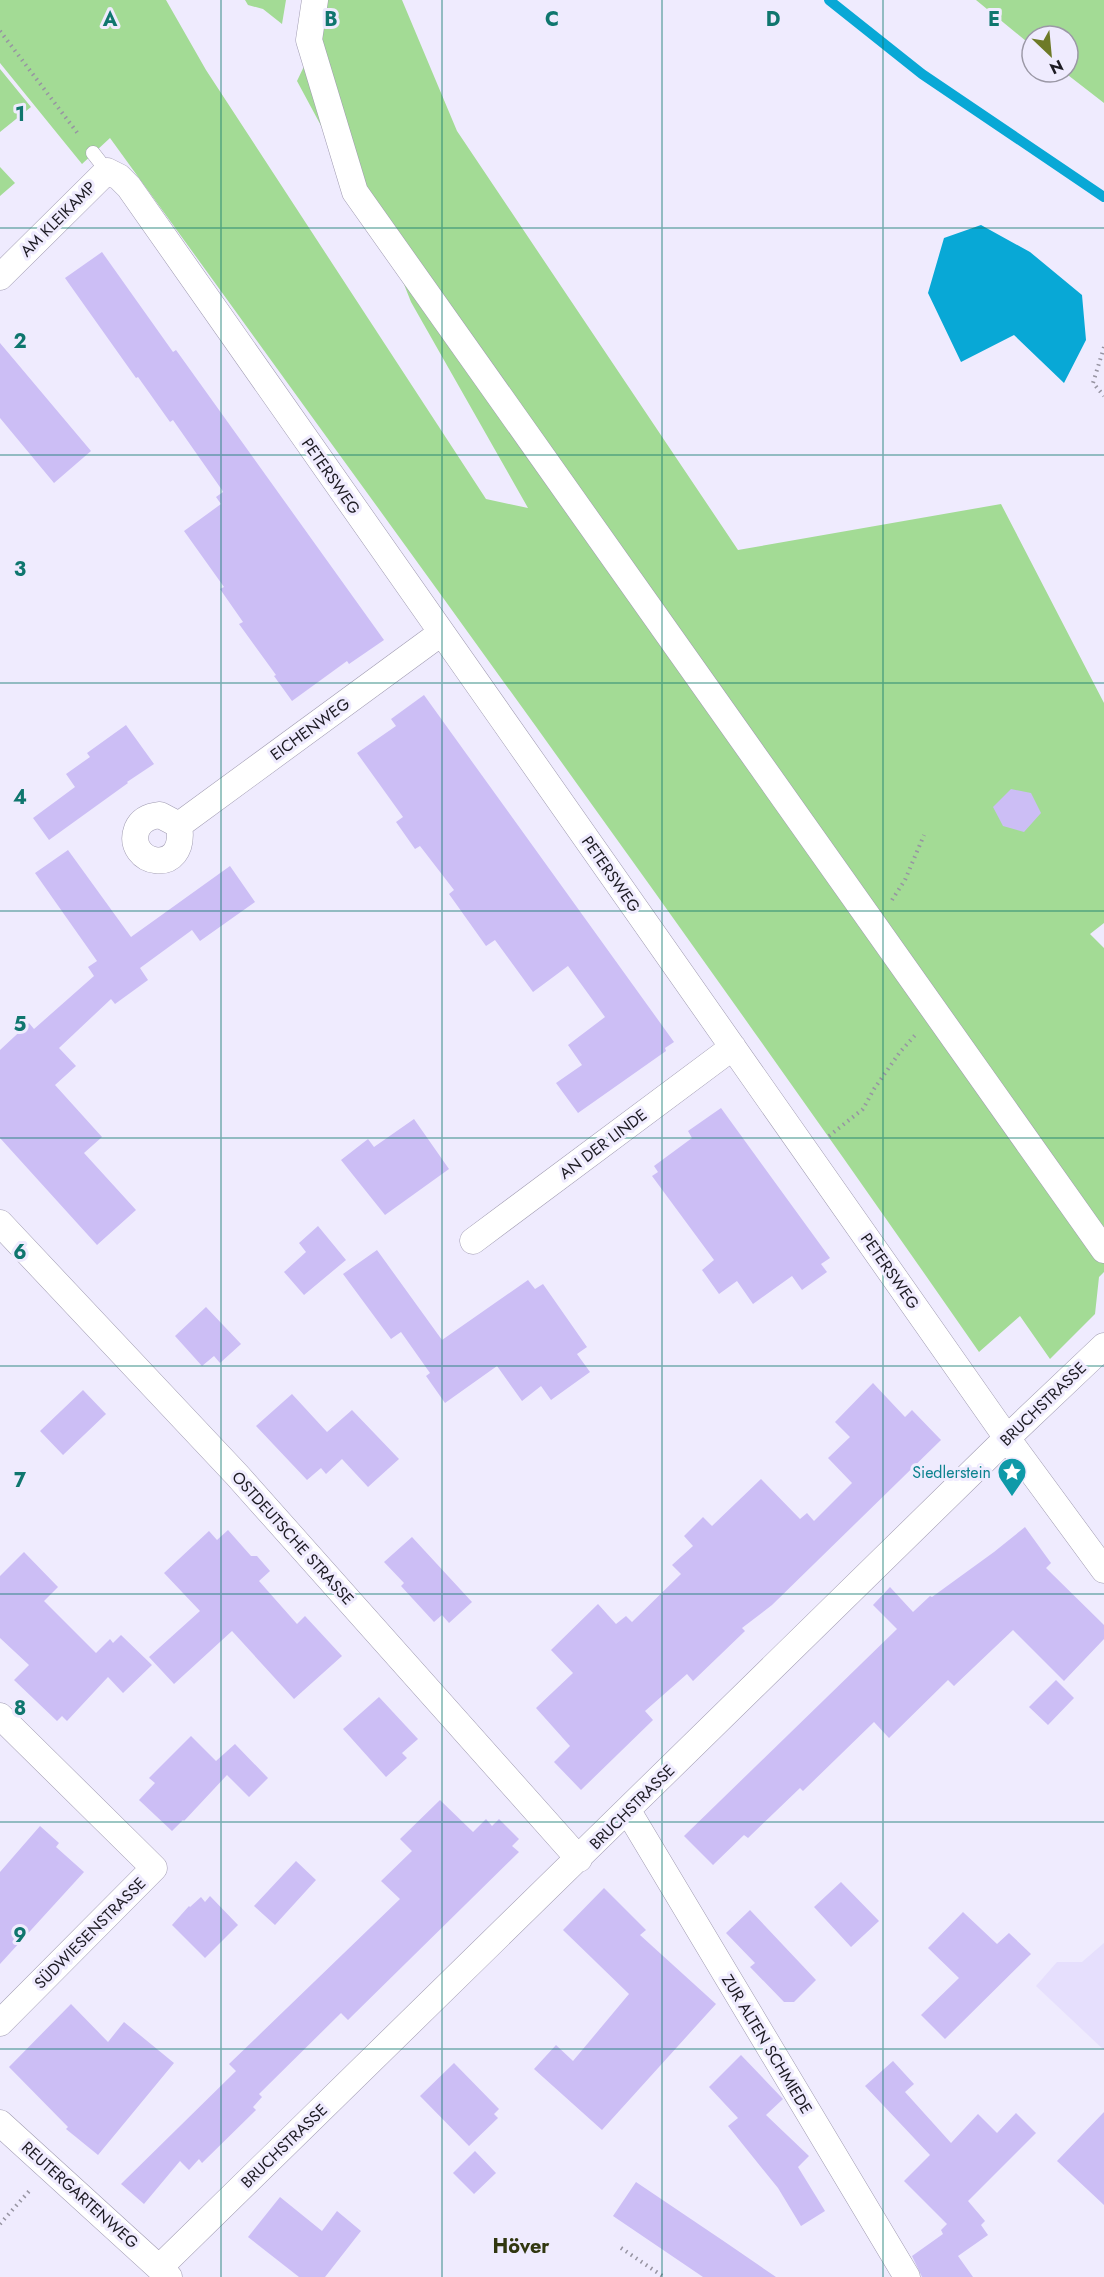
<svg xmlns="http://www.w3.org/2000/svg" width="1104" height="2277" viewBox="0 0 1104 2277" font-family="Jost,sans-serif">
	<rect width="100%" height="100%" fill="#efebfe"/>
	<path fill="#e6dffd" d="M 1104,1943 L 1104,2050 L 1036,1986 L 1057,1962 L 1082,1962 Z"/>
	<path fill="#a3db95" d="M 0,0 L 166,0 L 206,70 L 486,499 L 528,508 L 411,302 L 398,269 L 297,81 L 318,37 L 321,0 L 402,0 L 457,131 L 738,550 L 1001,504 L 1104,703 L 1104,923 L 1090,934 L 1104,948 L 1104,1272 L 1099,1277 L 1095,1314 L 1050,1359 L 1020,1316 L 979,1352 C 695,943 402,541 110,138 L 82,164 L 0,63 Z
		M 245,0 L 286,0 L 282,24 L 263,9 L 248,5 Z
		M 976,0 L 1104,0 L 1104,103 L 1064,72 L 1068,72 L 1068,36 L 1032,36 L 1032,46 Z
		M 0,69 L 31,107 L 0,132 Z
		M 0,167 L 15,183 L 0,196 Z"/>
	<path fill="#08a8d6" d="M 981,225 L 1030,252 L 1082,295 L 1086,340 L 1064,383 L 1014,335 L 961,362 L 928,293 L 944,238 Z"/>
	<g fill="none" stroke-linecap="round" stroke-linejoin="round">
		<path stroke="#08a8d6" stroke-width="10" d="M 829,0 L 922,74 L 1104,197"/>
	</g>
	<path fill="#ccbef5" d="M 102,252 L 173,352 L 176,350 L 384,640 L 349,664 L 347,661 L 292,701 L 274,676 L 276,675 L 239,624 L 243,622 L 220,589 L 224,587 L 184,531 L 221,504 L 216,497 L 223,492 L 222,490 L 173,420 L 170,422 L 138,377 L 136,378 L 65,278 Z
		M 0,343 L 91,451 L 54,483 L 0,418 Z
		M 424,695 L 674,1042 L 665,1048 L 666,1051 L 578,1113 L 556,1083 L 582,1065 L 568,1045 L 605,1017 L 568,966 L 533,992 L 495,940 L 486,946 L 449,894 L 454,890 L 420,846 L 415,849 L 396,822 L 403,817 L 357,753 L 396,726 L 391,719 Z
		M 126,725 L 154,764 L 127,782 L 128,783 L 49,840 L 33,818 L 75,787 L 66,774 L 90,757 L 87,753 Z
		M 1011,789 L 1031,793 L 1041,813 L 1024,832 L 1003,826 L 993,807 Z
		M 68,850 L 131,937 L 230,866 L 255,902 L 200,941 L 192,930 L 140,968 L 148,980 L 115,1004 L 111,999 L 59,1048 L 76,1066 L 55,1085 L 102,1137 L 84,1153 L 136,1210 L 97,1245 L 0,1138 L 0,1050 L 29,1023 L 34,1029 L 94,976 L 88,967 L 97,961 L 35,873 Z
		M 721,1108 L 830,1258 L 821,1264 L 827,1272 L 802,1290 L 792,1276 L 753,1304 L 737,1281 L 719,1294 L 702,1270 L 714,1260 L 652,1176 L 658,1172 L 654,1166 L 692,1138 L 688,1131 Z
		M 414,1119 L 449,1169 L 385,1215 L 341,1160 L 368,1139 L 374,1147 Z
		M 318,1226 L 346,1260 L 304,1295 L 284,1272 L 306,1252 L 299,1243 Z
		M 377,1250 L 442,1340 L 528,1280 L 535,1289 L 543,1284 L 587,1347 L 577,1354 L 590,1372 L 551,1400 L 541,1386 L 522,1401 L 497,1366 L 445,1403 L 426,1376 L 430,1373 L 401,1332 L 391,1339 L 343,1274 Z
		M 206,1307 L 241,1344 L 220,1363 L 214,1356 L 202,1366 L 175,1336 Z
		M 873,1383 L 905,1417 L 912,1410 L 941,1440 L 772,1605 L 742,1628 L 745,1631 L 693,1681 L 687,1674 L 645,1711 L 653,1720 L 581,1790 L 554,1762 L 570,1746 L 536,1708 L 573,1673 L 551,1650 L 598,1604 L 616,1624 L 626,1616 L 632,1622 L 681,1574 L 672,1565 L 693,1546 L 684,1536 L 703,1517 L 712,1526 L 761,1479 L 800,1519 L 807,1513 L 814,1521 L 852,1483 L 828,1458 L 850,1437 L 835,1422 Z
		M 83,1390 L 106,1414 L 63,1455 L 40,1431 Z
		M 292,1394 L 327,1432 L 352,1410 L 399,1459 L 368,1487 L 342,1459 L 326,1474 L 321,1468 L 307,1480 L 256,1426 Z
		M 1025,1527 L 1051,1563 L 1046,1568 L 1104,1625 L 1104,1639 L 1064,1681 L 1013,1630 L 954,1686 L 948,1680 L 889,1738 L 874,1722 L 803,1791 L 800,1788 L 748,1838 L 744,1835 L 713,1865 L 684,1836 L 897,1629 L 873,1605 L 890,1587 L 913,1612 L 930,1596 L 932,1597 L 994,1552 Z
		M 228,1530 L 251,1556 L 257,1556 L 270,1571 L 259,1581 L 297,1624 L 305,1616 L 342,1656 L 294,1699 L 232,1631 L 174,1684 L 149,1657 L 200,1611 L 164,1573 L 209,1531 L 217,1540 Z
		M 412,1537 L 472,1602 L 449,1623 L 442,1615 L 434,1622 L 401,1586 L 404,1583 L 384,1562 Z
		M 24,1552 L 58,1587 L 44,1601 L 96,1653 L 110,1639 L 113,1643 L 121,1635 L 152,1665 L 123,1693 L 108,1677 L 67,1721 L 62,1716 L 57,1721 L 14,1680 L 29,1665 L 0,1638 L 0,1576 Z
		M 1056,1680 L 1074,1698 L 1048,1725 L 1029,1707 Z
		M 379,1697 L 418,1739 L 402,1753 L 407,1758 L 386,1777 L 343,1729 Z
		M 191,1736 L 216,1761 L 235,1744 L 268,1778 L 249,1797 L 227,1775 L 184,1821 L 183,1820 L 172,1831 L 139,1800 L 155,1783 L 149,1778 Z
		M 440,1800 L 473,1832 L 486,1819 L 492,1826 L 499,1819 L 519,1839 L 512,1846 L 519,1852 L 348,2020 L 341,2013 L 259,2094 L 262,2097 L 253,2107 L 256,2110 L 202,2163 L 199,2159 L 189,2170 L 180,2161 L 144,2204 L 121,2184 L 236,2071 L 229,2064 L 400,1899 L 381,1881 L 412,1851 L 400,1839 Z
		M 40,1826 L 59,1843 L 56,1847 L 84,1872 L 0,1964 L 0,1872 Z
		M 296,1861 L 316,1880 L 275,1925 L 254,1906 Z
		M 841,1882 L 879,1921 L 851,1947 L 814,1907 Z
		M 604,1888 L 646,1930 L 640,1935 L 716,2004 L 602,2130 L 534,2069 L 556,2045 L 573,2061 L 629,1994 L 563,1930 Z
		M 210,1896 L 238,1925 L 205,1958 L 172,1925 L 189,1906 L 190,1907 L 201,1897 L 205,1902 Z
		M 750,1910 L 816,1980 L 794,2002 L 784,2002 L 750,1967 L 755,1963 L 726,1933 Z
		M 963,1912 L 997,1944 L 1009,1933 L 1031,1954 L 945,2039 L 921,2015 L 959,1978 L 928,1948 Z
		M 71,2004 L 108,2042 L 124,2022 L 174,2063 L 98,2155 L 66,2129 L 68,2127 L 9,2067 Z
		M 741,2055 L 783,2099 L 766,2115 L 809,2156 L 798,2167 L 825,2211 L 801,2226 L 778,2188 L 728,2126 L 738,2118 L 709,2087 Z
		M 893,2061 L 914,2084 L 905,2092 L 951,2143 L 978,2114 L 997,2133 L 1016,2113 L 1036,2133 L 968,2201 L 985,2221 L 981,2225 L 988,2235 L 958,2256 L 973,2277 L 922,2277 L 912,2256 L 943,2234 L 941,2230 L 947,2224 L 904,2181 L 930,2155 L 865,2086 Z
		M 454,2063 L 499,2109 L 494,2114 L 498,2118 L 469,2146 L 420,2096 Z
		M 1104,2112 L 1104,2205 L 1057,2161 Z
		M 475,2151 L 496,2173 L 474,2194 L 453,2173 Z
		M 636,2182 L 725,2242 L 776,2277 L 703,2277 L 644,2237 L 613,2216 Z
		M 280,2197 L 322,2231 L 337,2211 L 361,2231 L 325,2277 L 299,2277 L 248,2237 Z"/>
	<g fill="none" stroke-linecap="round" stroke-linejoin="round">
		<g stroke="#a09bb1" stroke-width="15">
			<path id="service" d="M 93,153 L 107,171"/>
		</g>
		<g stroke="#a09bb1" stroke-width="27">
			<path id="minor" d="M 315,0 L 309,40 L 355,192 L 1104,1250
				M 0,277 L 107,171 L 119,177 L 129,187 L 1007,1438 L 1104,1570
				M 160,815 L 179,825 C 188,879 124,864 137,829 C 141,820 150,816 160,815 Z
				M 179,825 L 441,633
				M 0,1223 L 237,1475 L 579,1859
				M 473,1241 L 733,1047
				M 0,1716 L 154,1868 L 0,2023
				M 628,1811 L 907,2277
				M 0,2123 L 169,2277
				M 159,2268 L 1007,1438 L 1104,1346"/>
		</g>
		<path stroke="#9794a2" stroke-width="4" stroke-dasharray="1.5 4.5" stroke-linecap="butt" d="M 0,31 L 79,135
			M 1104,347 L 1093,383 L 1104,396
			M 892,900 L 905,880 L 924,835
			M 829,1136 L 863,1109 L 874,1089 L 900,1052 L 917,1033
			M 0,2224 L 31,2189
			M 621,2248 L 664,2277"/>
		<use href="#service" stroke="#fff" stroke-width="14"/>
		<use href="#minor" stroke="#fff" stroke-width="26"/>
	</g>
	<path fill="none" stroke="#0f766e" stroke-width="1.5" stroke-opacity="0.55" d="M 221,0 L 221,2277M 442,0 L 442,2277M 662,0 L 662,2277M 883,0 L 883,2277M 0,228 L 1104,228M 0,455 L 1104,455M 0,683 L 1104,683M 0,911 L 1104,911M 0,1138 L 1104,1138M 0,1366 L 1104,1366M 0,1594 L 1104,1594M 0,1822 L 1104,1822M 0,2049 L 1104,2049"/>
	<defs>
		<g id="sight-pin" transform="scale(1.5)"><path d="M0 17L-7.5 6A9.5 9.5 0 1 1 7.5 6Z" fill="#0f9aa8" stroke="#efebfe"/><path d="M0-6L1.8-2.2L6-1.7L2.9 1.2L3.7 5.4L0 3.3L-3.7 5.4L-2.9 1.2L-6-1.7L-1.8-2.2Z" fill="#fff"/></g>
	</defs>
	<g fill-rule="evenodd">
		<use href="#sight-pin" x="1012" y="1472"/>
	</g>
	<g text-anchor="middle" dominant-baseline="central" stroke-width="6" stroke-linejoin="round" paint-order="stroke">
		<g font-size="16" fill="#1d1b23" stroke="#efebfe">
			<text transform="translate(58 219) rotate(-45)">AM KLEIKAMP</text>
			<text transform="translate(331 476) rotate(55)">PETERSWEG</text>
			<text transform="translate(310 729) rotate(-36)">EICHENWEG</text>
			<text transform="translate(611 874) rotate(55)">PETERSWEG</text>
			<text transform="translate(603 1144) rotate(-37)">AN DER LINDE</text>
			<text transform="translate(890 1271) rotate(55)">PETERSWEG</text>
			<text transform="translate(1043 1404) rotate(-44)">BRUCHSTRASSE</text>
			<text transform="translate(293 1538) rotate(48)">OSTDEUTSCHE STRASSE</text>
			<text transform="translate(632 1807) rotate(-45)">BRUCHSTRASSE</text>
			<text transform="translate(90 1933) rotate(-45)">SÜDWIESENSTRASSE</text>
			<text transform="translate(767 2044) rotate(59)">ZUR ALTEN SCHMIEDE</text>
			<text transform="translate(284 2146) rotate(-44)">BRUCHSTRASSE</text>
			<text transform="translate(80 2195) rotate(42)">REUTERGARTENWEG</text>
		</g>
		<g font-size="16" fill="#0d838f" stroke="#efebfe" text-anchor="end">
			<text x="991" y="1472">Siedlerstein</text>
		</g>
		<g font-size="20" font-weight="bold" fill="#313710" stroke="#efebfe">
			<text x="521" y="2246">Höver</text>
		</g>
	</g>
	<g font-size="20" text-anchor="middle" font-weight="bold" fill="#0f766e" stroke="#efebfe" stroke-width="6" stroke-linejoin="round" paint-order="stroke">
		<text x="110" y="26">A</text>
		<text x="331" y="26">B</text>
		<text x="552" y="26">C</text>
		<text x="773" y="26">D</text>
		<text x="994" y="26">E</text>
		<text x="20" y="121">1</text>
		<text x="20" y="348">2</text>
		<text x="20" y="576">3</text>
		<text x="20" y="804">4</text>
		<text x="20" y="1031">5</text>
		<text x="20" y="1259">6</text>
		<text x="20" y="1487">7</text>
		<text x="20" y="1715">8</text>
		<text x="20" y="1942">9</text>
	</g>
	<g transform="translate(1050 54) rotate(154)"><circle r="28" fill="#efebfe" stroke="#9b98a6" stroke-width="1.5"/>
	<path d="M0-4.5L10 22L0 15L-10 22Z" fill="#6e7a27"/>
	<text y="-9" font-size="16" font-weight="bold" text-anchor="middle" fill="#1d1b23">N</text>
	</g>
</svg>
